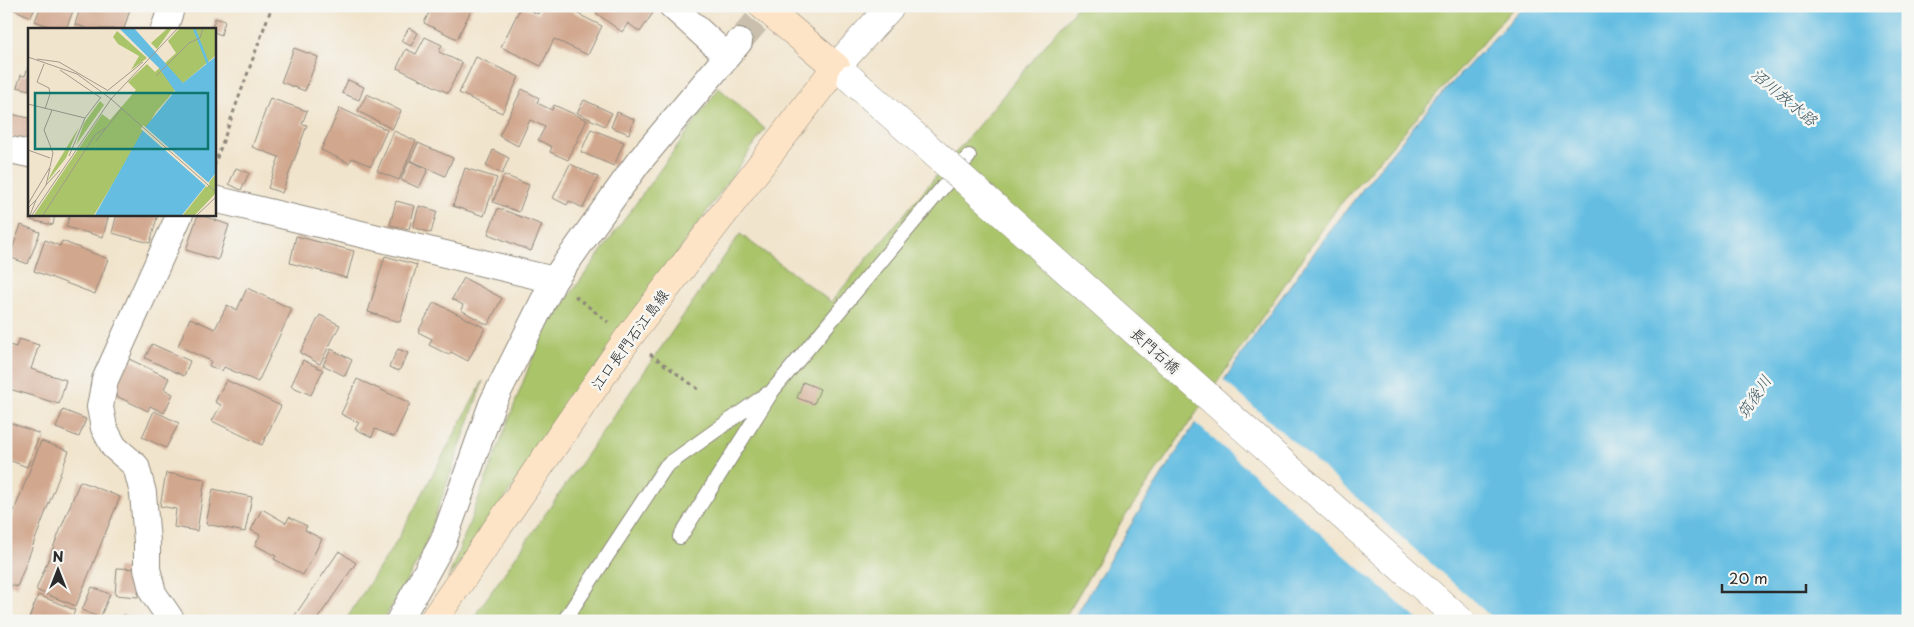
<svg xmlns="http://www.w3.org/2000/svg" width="1914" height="627" viewBox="0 0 1914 627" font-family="'Playpen Sans','Klee One',sans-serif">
	<rect width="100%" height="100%" fill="#f6f6f2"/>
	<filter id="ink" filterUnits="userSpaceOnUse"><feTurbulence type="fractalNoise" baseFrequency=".02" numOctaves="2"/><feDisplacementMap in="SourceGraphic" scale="10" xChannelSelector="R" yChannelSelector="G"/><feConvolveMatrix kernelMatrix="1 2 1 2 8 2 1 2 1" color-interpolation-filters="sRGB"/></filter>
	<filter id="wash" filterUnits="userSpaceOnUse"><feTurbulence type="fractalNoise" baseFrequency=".0096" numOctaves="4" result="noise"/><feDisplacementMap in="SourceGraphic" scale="20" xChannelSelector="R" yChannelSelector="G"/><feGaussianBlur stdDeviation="1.12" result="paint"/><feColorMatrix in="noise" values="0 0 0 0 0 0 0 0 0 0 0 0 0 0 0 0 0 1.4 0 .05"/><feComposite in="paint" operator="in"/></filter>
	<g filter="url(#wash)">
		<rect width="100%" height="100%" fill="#f1e4cc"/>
		<path fill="#aac46a" stroke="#6a784a" d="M 1078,6 L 1515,6 L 1337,208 L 1118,527 L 1063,621 L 471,621 L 740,234 L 831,302 Z
			M 719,88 L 765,129 L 448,579 L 541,335 Z
			M 483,381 L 422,554 L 383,621 L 345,621 L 398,539 Z"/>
		<path fill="#65bee2" stroke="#487486" d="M 1524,6 L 1908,6 L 1908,621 L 1073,621 C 1176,446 1287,277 1417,122 C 1451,82 1489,45 1524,6 Z"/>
		<path fill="#f1e4cc" d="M 1221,378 L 1496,621 L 1419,621 L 1193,421 Z"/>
		<g id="blocks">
			<path fill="#d1a78e" d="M 6,6 L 36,6 L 31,17 Z
				M 41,6 L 75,6 L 66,29 L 56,29 L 35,21 Z
				M 81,6 L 131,6 L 124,29 L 88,29 L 75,24 Z
				M 432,6 L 473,6 L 457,39 L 424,23 Z
				M 521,6 L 538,14 L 541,6 L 562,6 L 602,26 L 588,55 L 554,39 L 541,66 L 501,47 Z
				M 601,6 L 644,6 L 653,13 L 640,32 L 628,23 L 622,32 L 596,13 Z
				M 215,18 L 225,21 L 221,35 L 214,32 L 214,29 L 212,29 Z
				M 409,28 L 418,33 L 411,46 L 401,41 Z
				M 425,37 L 442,45 L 439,52 L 462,63 L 448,93 L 397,68 L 406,49 L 416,54 Z
				M 294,48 L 318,57 L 305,91 L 281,82 Z
				M 476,57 L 519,77 L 502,113 L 459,93 Z
				M 28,67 L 29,67 L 29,90 L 17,87 L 21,75 L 25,76 Z
				M 348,80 L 364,87 L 359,100 L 342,93 Z
				M 522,89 L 539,98 L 537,103 L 552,110 L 554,105 L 587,120 L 568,160 L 550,152 L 552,147 L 538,140 L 545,127 L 530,120 L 518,146 L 499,136 Z
				M 367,94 L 401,111 L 392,129 L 358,111 Z
				M 270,98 L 307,111 L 302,124 L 307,125 L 282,193 L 268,188 L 279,157 L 252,147 Z
				M 584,100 L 612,113 L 605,126 L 577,113 Z
				M 340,108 L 387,130 L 371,166 L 352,158 L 349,163 L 321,150 Z
				M 617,112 L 634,119 L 629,134 L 611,127 Z
				M 6,113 L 29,118 L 29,141 L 6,136 Z
				M 591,129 L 624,142 L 614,166 L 581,152 Z
				M 394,131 L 416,141 L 399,180 L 377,171 Z
				M 418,143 L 453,158 L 445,176 L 410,160 Z
				M 493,150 L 509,158 L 502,174 L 486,166 Z
				M 409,161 L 428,169 L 419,188 L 401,180 Z
				M 570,164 L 598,177 L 583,208 L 569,201 L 567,205 L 553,198 Z
				M 236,168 L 249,173 L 241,190 L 229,184 Z
				M 465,168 L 497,178 L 484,216 L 453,206 Z
				M 504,175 L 529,185 L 519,212 L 493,202 Z
				M 396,201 L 415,206 L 409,229 L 390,225 Z
				M 419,206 L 437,211 L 431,233 L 413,227 Z
				M 498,208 L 542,225 L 531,251 L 488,234 Z
				M 33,214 L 55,214 L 53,225 L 31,220 Z
				M 70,214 L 109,214 L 103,237 L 66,227 Z
				M 117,214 L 158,214 L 150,243 L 112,233 Z
				M 198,214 L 229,225 L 218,260 L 186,250 Z
				M 21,225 L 40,232 L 28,264 L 9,257 Z
				M 296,236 L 354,251 L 347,278 L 290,263 Z
				M 45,240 L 60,246 L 62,241 L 108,259 L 95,294 L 34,271 Z
				M 385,256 L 417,265 L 400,322 L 368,312 Z
				M 464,278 L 502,298 L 488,325 L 461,310 L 463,305 L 452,299 Z
				M 247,288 L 292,309 L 258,382 L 224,367 L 222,371 L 209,366 L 211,361 L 178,346 L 190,318 L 215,329 L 227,305 L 237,310 Z
				M 434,302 L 485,328 L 468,361 L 451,352 L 449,355 L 429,345 L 432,339 L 418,332 Z
				M 320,315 L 340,325 L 320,364 L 300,353 Z
				M 19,339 L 39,345 L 31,369 L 66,380 L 59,404 L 6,388 L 8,375 L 6,375 L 6,344 L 16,347 Z
				M 152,344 L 190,361 L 184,376 L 145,358 Z
				M 331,349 L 352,360 L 345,376 L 323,365 Z
				M 398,349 L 408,353 L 399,371 L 389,367 Z
				M 129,359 L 169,378 L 164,389 L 173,394 L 164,413 L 150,406 L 148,411 L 112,394 Z
				M 303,360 L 323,370 L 311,395 L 291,386 Z
				M 357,379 L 410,403 L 394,437 L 375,429 L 372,437 L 355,429 L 359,423 L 341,414 Z
				M 226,380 L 281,406 L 262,445 L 212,421 L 221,405 L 215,402 Z
				M 803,382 L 820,389 L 814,404 L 797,398 Z
				M 63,410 L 86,419 L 79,437 L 56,428 Z
				M 154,411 L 179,423 L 166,448 L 142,437 Z
				M 6,421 L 40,434 L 27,467 L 6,459 Z
				M 41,441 L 69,451 L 17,587 L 6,583 L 6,532 Z
				M 166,473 L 205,479 L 197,531 L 174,527 L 176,509 L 160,506 Z
				M 80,481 L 120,497 L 76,606 L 36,590 Z
				M 213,489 L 252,497 L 245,532 L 206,524 Z
				M 262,509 L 286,523 L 289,517 L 307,526 L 305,530 L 322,539 L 303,575 L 274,559 L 276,556 L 255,545 L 260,535 L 251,530 Z
				M 339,551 L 356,563 L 316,621 L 291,621 Z
				M 117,568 L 140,569 L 138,597 L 115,595 Z
				M 92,587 L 110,594 L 100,618 L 82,610 Z
				M 38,595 L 75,610 L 71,621 L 28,621 Z
				M 123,615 L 145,620 L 145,621 L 121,621 Z"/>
		</g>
	</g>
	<g filter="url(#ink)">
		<use href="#blocks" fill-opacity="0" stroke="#8e887c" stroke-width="1"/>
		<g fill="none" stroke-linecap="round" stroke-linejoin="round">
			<path stroke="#c9bfac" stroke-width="26" stroke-dasharray="26 13" stroke-linecap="butt" d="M 739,42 L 770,6"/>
			<g stroke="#8e887c" stroke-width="16">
				<path id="service" d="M 680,537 L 773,390 L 969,156
					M 564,621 L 666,466 L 767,394"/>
			</g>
			<g stroke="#8e887c" stroke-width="28">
				<path id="minor" d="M 672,6 L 727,56
					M 164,29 L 170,12 L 168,6
					M 6,149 L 29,154
					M 214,199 L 554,280
					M 172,621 L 153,593 L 147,569 L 147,542 L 143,493 L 136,466 L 114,447 L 104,428 L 100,407 L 105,380 L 180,214
					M 399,621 L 443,542 L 492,404 L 554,280 L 637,164 L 739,42"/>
			</g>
			<g stroke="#8e887c" stroke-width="29">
				<path id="tertiary" d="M 851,79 L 836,67 L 891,6"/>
			</g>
			<g stroke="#8e887c" stroke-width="29">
				<path id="secondary" d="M 433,621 L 628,338 L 836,67 L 763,6"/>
			</g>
			<path stroke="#8e887c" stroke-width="3" stroke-dasharray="4 4" stroke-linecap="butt" d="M 214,166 L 272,6
				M 575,296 L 608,322
				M 650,354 L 698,389"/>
			<use href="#service" stroke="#fff" stroke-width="14"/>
			<use href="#minor" stroke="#fff" stroke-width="26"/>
			<use href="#tertiary" stroke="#fff" stroke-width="28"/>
			<use href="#secondary" stroke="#fee4c6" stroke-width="28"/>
			<g stroke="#8e887c" stroke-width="29" stroke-linecap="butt">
				<path id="tertiary-bridge" d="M 851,79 L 1461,621"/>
			</g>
			<use href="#tertiary-bridge" stroke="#fff" stroke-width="28"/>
		</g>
	</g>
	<g text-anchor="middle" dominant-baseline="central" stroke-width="5" stroke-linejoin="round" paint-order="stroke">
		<g font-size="15" fill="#2b2b2b" stroke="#f6f6f2">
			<text transform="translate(629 339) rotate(-54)">江口長門石江島線</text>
			<text transform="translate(1156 350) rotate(42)">長門石橋</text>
		</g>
		<g font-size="16" font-style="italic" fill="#3c5762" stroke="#f6f6f2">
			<text transform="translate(1785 96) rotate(40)">沼川放水路</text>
			<text transform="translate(1753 396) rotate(-56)">筑後川</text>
		</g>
	</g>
	<g transform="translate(28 28)">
		<rect width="188" height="188" fill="#f1e4cc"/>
		<path d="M 140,0 L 144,0 L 129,21 L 123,15 ZM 152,0 L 187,0 L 187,28 L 147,62 L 128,84 L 66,187 L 6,187 L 74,86 L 82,92 L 108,62 L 100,54 L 119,36 L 127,44 L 148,25 L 140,13 ZM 89,3 L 119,30 L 103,42 L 111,28 L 90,16 L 85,9 ZM 72,73 L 76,77 L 48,117 L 56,95 ZM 51,99 L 38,130 L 19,154 L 25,142 ZM 187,147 L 187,166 L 167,187 L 155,187 Z" fill="#aac46a"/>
		<path d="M 91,0 L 106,0 L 155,55 L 187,29 L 187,146 L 154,187 L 67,187 L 115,102 L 147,63 L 131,40 Z" fill="#65bee2"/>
		<path d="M 115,97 L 182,156 L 179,159 L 113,101 Z" fill="#f1e4cc"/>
		<path fill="none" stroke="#65bee2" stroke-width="2.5" d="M 166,0 L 182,41"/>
		<path fill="none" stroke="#a29a8c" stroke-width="1" d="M 150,0 L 83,71 L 188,164M 0,29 L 49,46 L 83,71 L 4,187M 9,31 L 31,34 L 79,62M 16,36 L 9,54 L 21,60 L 22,66 L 17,81M 32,42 L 73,70M 128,48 L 161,15 L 172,10 L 175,0M 79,63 L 115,34M 0,76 L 57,90M 68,113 L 94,80M 0,122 L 22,130M 41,128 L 57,90 L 73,69M 22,140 L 18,157 L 32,142M 8,172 L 18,157M 0,176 L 22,139 L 25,125 L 16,102 L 24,82M 0,180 L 8,172 L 2,187M 15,187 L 67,107 L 77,100M 169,187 L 188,169"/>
		<path fill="#0f766e" fill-opacity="0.15" stroke="#0f766e" stroke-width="2.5" d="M 7,65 L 180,65 L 180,121 L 7,121 Z"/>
		<rect width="188" height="188" fill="none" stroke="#2b2b2b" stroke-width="2.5"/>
	</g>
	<rect width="1914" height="627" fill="none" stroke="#f6f6f2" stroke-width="25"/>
	<g transform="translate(58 570)" stroke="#f6f6f2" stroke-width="4" paint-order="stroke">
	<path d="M0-4L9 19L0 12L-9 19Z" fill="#2b2b2b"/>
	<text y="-8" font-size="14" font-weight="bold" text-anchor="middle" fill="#2b2b2b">N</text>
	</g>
	<path d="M1722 584v8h84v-8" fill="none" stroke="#2b2b2b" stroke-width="2.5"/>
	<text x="1729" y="584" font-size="15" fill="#2b2b2b" stroke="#f6f6f2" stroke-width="4" paint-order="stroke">20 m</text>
</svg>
